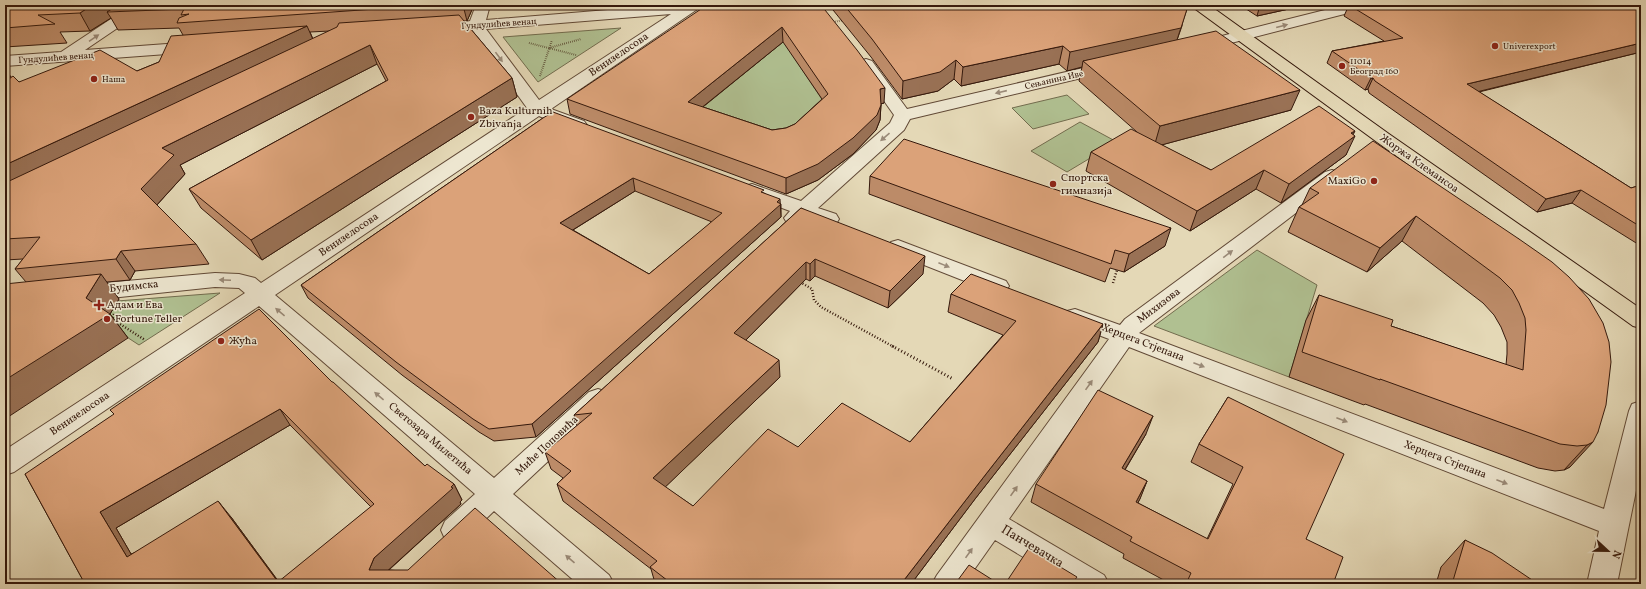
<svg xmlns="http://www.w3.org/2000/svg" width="1646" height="589" viewBox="0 0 1646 589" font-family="Vollkorn,serif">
	<rect width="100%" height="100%" fill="#e4d8b6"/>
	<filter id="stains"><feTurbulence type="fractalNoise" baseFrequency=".005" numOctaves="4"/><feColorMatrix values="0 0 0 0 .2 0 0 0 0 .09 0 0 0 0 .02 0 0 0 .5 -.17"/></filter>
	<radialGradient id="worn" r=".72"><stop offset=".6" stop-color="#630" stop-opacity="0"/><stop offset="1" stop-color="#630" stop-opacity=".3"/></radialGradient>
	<path fill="#b0c091" stroke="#726c4e" d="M 774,27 L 825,104 L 795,139 L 648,103 Z
		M 621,28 L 538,82 L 503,37 Z
		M 1067,95 L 1089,114 L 1033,129 L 1012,108 Z
		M 1080,122 L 1117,142 L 1067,172 L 1031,151 Z
		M 1257,250 L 1317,285 L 1289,377 L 1154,326 Z
		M 220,293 L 139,345 L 110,326 L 107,319 L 117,301 Z"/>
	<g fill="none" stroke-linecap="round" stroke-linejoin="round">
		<g stroke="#614936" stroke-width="2">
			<path id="minor" d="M 132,5 L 149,5 L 147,8 L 85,50 L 194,42 L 200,44 L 202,47 L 200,50 L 194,52 L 5,66 L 5,56 L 61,52 Z
				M 476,5 L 490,5 L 486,20 L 668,5 L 701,5 L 699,8 L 551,109 L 584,121 L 587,125 L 584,129 C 570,132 553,122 539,116 L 275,295 L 494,478 L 589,392 L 598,389 L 607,392 L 610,399 L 607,406 L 513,494 L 609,575 L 614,584 L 578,584 L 494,511 L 465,539 L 455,542 L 445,539 L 441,530 L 445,521 L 475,494 L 259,306 L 14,472 L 5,475 L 5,450 L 245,293 L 239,288 L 215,287 L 82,301 L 74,298 L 71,293 L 74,288 L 82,285 L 215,273 L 239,274 L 255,278 L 261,283 L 527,108 L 471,30 L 460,29 L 457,26 L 460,23 L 470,21 ZM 671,14 L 539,100 L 486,29 Z
				M 1345,5 L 1370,5 L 1368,8 L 1200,51 L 1194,49 L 1192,46 L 1194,43 Z
				M 866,59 L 872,61 L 907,109 L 1109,62 L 1115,64 L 1117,67 L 1115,70 L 910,119 L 904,130 L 818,208 L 836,214 L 839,219 L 836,224 L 829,225 L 807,218 C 800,224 795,225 787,223 L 784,218 L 790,211 L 745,194 L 742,190 L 745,186 L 752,184 L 801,201 L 890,123 L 894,115 L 858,64 L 860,61 Z
				M 1332,170 L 1339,172 L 1342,176 L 1339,180 L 1139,333 L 1604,509 L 1629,411 L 1632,404 L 1641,401 L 1641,466 L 1617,584 L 1587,584 L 1599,531 L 1129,347 L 1009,519 L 1104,575 L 1109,584 L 1068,584 L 995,540 L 964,584 L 932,584 L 937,575 L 1109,339 L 1067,323 L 1064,317 L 1067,311 L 1075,309 L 1120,325 L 1125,319 L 1325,172 Z
				M 898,240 L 1006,281 L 1009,286 L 1006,291 L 998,293 L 990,291 L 891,252 L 888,247 L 891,242 Z"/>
		</g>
		<g stroke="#35190c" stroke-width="2">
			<path id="major" d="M 1192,5 L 1209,5 L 1389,134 L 1641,309 L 1641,328 L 1633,326 L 1377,142 L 1194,8 Z"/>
		</g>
		<path stroke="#35190c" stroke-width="2" stroke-dasharray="0.5 1.5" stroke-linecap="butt" d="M 833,22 L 844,20
			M 529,43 L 576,55
			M 549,48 L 581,39
			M 540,76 L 552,40"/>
		<path stroke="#35190c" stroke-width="2.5" stroke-dasharray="1 2" stroke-linecap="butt" d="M 800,282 L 812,289 L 814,300 L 821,307 L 894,347
			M 1113,283 L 1117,270
			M 114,314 L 112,319 L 145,340"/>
		<path stroke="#35190c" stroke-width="3" stroke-dasharray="1 2.5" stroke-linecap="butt" d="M 892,346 L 953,379"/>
		<use href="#minor" fill="#ede6d0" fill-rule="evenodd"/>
		<use href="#major" fill="#e4d8b6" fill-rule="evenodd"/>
	</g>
	<path fill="#bc8b68" stroke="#35190c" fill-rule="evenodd" d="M 5,5 L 474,5 L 467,21 L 464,21 L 512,78 L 517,97 L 262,260 L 201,208 L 189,189 L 386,81 L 377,64 L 180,165 L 185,174 L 157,205 L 196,244 L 209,264 L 135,271 L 130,280 L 107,282 L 119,299 L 110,314 L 128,338 L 26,282 L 15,269 L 23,259 L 5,260 L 5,69 L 11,77 L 19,82 L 137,71 L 159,62 L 183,35 L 179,28 L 118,30 L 111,18 L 90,31 L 60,32 L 67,43 L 5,47 ZM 330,31 L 313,39 L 310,32 Z
		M 821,5 L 884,103 L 881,104 L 880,120 L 876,130 L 853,154 L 818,180 L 786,194 L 570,114 L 567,99 ZM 783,42 L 822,99 L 795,124 L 786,128 L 772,130 L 703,107 Z
		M 829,5 L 1182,5 L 1182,26 L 1177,40 L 1291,110 L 1161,145 L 1211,170 L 1353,134 L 1346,155 L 1281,203 L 1256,189 L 1190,231 L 1086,171 L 1091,152 L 1137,132 L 1079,81 L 1082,67 L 1067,71 L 1059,64 L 961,86 L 954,79 L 938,91 L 902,99 L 871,57 Z
		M 1240,5 L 1307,5 L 1257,16 Z
		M 1327,5 L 1340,5 L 1331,7 Z
		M 1349,5 L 1641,5 L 1641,52 L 1479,92 L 1631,188 L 1641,185 L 1641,246 L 1572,203 L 1537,212 L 1369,93 L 1368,89 L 1365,90 L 1327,63 L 1332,51 L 1384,41 L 1344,16 Z
		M 543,118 L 764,193 L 781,204 L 781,217 L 536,437 L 494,441 L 479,432 L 402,375 L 308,298 L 301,285 ZM 635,191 L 712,222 L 649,274 L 573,230 Z
		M 870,176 L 1165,246 L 1124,272 L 1110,268 L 1105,282 L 869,194 Z
		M 1310,188 L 1519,239 L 1598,432 L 1570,467 L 1564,470 L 1555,471 L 1538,468 L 1365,404 L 1364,405 L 1289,377 L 1306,320 L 1319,295 L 1391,326 L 1506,365 L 1507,354 L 1507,342 L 1501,327 L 1494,315 L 1483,303 L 1402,241 L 1367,272 L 1288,232 L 1299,207 L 1302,205 Z
		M 801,208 L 923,274 L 888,308 L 815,276 L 810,281 L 806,279 L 746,340 L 780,377 L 665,487 L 693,506 L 798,447 L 910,442 L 1003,335 L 948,312 L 951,294 L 1103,324 L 1098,342 L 975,499 L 911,584 L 656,584 L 655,583 L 651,569 L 563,501 L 557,484 L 563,478 L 551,469 L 545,452 L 577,426 L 574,415 Z
		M 332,382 L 425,466 L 454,484 L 462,500 L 460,502 L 461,504 L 389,570 L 562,584 L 85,584 L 25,474 ZM 290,425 L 371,507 L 279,582 L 231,517 L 131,554 L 116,528 Z
		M 1228,397 L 1306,539 L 1333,584 L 1171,584 L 1123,558 L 1124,554 L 1031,502 L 1036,484 L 1146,434 L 1125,470 L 1147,481 L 1138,503 L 1207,539 L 1233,484 L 1191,462 L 1199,444 Z
		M 1465,540 L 1538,584 L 1436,584 L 1441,567 Z"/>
	<path fill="#997155" stroke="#35190c" d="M 92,5 L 130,5 L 107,12 L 111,18 L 90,31 L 80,13 Z
		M 463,5 L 474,5 L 467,21 Z
		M 1260,5 L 1307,5 L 1257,16 Z
		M 1332,5 L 1340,5 L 1331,7 Z
		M 1187,9 L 1175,46 L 1083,61 L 1082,67 L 1067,71 L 1070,52 Z
		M 307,26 L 315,44 L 5,191 L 5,165 Z
		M 782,27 L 783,42 L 690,117 L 688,102 Z
		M 1641,43 L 1641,52 L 1460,96 L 1467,84 Z
		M 370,45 L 377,64 L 180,165 L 185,174 L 154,208 L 141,189 L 162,148 Z
		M 1063,46 L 1059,64 L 961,86 L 963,67 Z
		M 956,60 L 954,79 L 938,91 L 902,99 L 903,81 Z
		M 5,69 L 15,83 L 5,91 Z
		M 512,78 L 517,97 L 262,260 L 251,240 Z
		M 1371,78 L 1373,78 L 1368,89 L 1365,90 Z
		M 885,88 L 884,103 L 880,104 L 880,89 Z
		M 1300,90 L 1291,110 L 1154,147 L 1160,126 Z
		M 881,105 L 880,120 L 876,130 L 853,154 L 818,180 L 786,194 L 786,178 Z
		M 1355,131 L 1351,139 L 1355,136 L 1346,155 L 1281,203 L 1289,184 Z
		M 1264,170 L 1256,189 L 1190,231 L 1197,211 Z
		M 633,178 L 635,191 L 563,236 L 560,223 Z
		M 1581,190 L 1572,203 L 1537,212 L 1546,199 Z
		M 780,199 L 781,217 L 536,437 L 532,424 Z
		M 1416,216 L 1402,241 L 1367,272 L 1380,248 Z
		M 1171,228 L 1165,246 L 1124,272 L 1129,254 Z
		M 121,251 L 135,271 L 130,280 L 116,259 Z
		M 925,256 L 923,274 L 888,308 L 890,291 Z
		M 815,259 L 815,276 L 810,281 L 810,264 Z
		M 806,262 L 806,279 L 735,351 L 734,333 Z
		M 101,274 L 119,299 L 110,314 L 128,338 L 5,419 L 5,380 L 86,298 Z
		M 1103,324 L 1098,342 L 975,499 L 911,584 L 901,584 L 979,483 Z
		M 779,360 L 780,377 L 657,495 L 653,478 Z
		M 280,409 L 290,425 L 116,528 L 142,573 L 127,557 L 100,512 Z
		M 1153,416 L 1146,434 L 1115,486 L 1122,468 Z
		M 1593,442 L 1570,467 L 1564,470 L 1587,445 Z
		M 1147,481 L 1140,499 L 1128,519 L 1136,502 Z
		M 454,484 L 462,500 L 460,502 L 461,504 L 384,574 L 369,570 L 374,558 Z
		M 218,501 L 231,517 L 280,584 L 279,584 Z
		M 148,581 L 152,584 L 143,584 Z"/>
	<path fill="#dba279" stroke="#35190c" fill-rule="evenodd" d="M 5,5 L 92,5 L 80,13 L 38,15 L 55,24 L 5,28 Z
		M 118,5 L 432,5 L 177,23 L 179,18 L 189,14 L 181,15 L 184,9 L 107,12 Z
		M 707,5 L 821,5 L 857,50 L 885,88 L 880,89 L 881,105 L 877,115 L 853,138 L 818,164 L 786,178 L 567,99 ZM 782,27 L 828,94 L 795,124 L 786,128 L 772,130 L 688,102 Z
		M 844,5 L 1182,5 L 1187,9 L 1181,28 L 1070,52 L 1063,46 L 963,67 L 956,60 L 940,72 L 903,81 L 872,39 Z
		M 1349,5 L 1641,5 L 1641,43 L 1467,84 L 1631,188 L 1641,185 L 1641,227 L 1581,190 L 1546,199 L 1375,81 L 1373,78 L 1371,78 L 1332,51 L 1403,38 Z
		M 459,15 L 512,78 L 251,240 L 189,189 L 388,80 L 370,45 L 162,148 L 174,155 L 141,189 L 196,244 L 121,251 L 116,259 L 15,269 L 40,237 L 5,239 L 5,183 L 337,27 L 339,23 Z
		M 307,26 L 5,165 L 5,82 L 13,76 L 19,82 L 100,50 L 137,71 L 159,62 L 171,36 Z
		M 1216,31 L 1300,90 L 1160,126 L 1083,61 Z
		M 1319,106 L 1355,131 L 1351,133 L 1355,136 L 1289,184 L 1264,170 L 1197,211 L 1091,152 L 1131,129 L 1211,170 Z
		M 553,112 L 764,190 L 761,192 L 780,199 L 777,202 L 781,204 L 532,424 L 489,429 L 473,419 L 396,362 L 301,285 L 543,118 ZM 633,178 L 722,213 L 649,274 L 560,223 Z
		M 904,139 L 1171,228 L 1129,254 L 1115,250 L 1111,264 L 870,176 Z
		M 1373,141 L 1519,239 L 1552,262 L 1569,277 L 1589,299 L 1603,323 L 1609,342 L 1611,362 L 1606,405 L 1598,432 L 1593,442 L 1587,445 L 1577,446 L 1560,444 L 1380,379 L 1380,380 L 1302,352 L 1319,295 L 1393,320 L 1391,326 L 1523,370 L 1526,330 L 1525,318 L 1519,303 L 1512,290 L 1500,278 L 1416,216 L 1380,248 L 1299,207 L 1319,193 L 1310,188 Z
		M 801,208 L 925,256 L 890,291 L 815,259 L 810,264 L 806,262 L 734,333 L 779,360 L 653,478 L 693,506 L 768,429 L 798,447 L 842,403 L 910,442 L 1016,321 L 951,294 L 971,274 L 1103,324 L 979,483 L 901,584 L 672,584 L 650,567 L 657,561 L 557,484 L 571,471 L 545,452 L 592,413 L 574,415 Z
		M 101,274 L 86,298 L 110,314 L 5,380 L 5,284 Z
		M 259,309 L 332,382 L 333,382 L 425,466 L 427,464 L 454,484 L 451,487 L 453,488 L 374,558 L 369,570 L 408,570 L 475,508 L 562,584 L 150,584 L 148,581 L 143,584 L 85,584 L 25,474 L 114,414 L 110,410 ZM 280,409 L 374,504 L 278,582 L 218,501 L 127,557 L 100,512 Z
		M 1098,390 L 1153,416 L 1122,468 L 1147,481 L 1136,502 L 1208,539 L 1243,467 L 1199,444 L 1228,397 L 1344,454 L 1306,539 L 1343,557 L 1333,584 L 1186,584 L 1191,573 L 1130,541 L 1132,537 L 1036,484 Z
		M 1465,540 L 1492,553 L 1538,584 L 1452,584 Z
		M 1029,548 L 1077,577 L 1074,581 L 1079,584 L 1005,584 Z
		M 969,565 L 999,584 L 955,584 Z"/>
	<defs><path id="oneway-solid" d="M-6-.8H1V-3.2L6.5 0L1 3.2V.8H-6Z"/></defs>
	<g fill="#9a8a78">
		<use href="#oneway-solid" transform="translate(1282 26) rotate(-15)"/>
		<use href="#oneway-solid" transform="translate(94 38) rotate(-34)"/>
		<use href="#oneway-solid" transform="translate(499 57) rotate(54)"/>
		<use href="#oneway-solid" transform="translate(1001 92) rotate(167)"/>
		<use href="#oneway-solid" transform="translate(885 137) rotate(139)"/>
		<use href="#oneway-solid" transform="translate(1228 254) rotate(-37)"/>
		<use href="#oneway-solid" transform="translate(944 265) rotate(22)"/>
		<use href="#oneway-solid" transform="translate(225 280) rotate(-178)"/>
		<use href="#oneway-solid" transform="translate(280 312) rotate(-140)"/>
		<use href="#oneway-solid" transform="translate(1199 365) rotate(21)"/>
		<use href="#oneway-solid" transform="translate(1089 385) rotate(-55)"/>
		<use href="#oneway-solid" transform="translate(379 396) rotate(-140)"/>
		<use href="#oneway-solid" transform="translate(1342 420) rotate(21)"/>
		<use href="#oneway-solid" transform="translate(1502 482) rotate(21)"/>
		<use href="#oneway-solid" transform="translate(1014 491) rotate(-55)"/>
		<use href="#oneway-solid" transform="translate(969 553) rotate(-55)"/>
		<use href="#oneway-solid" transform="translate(570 559) rotate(-139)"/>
	</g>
	<g fill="#8f2418" stroke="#ede6d0" stroke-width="1.5">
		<circle cx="1495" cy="46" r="4"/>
		<circle cx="1342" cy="66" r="4"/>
		<circle cx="94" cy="79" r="4"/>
		<circle cx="471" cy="117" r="4"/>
		<circle cx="1374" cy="181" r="4"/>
		<circle cx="1053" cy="184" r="4"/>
		<path d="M97 299h4v4h4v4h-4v4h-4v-4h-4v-4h4z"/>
		<circle cx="107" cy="319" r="4"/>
		<circle cx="221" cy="341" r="4"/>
	</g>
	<g text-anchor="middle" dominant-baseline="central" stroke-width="3" stroke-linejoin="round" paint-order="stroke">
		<g font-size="9" fill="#35190c" stroke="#ede6d0">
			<text transform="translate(499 24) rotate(-4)">Гундулићев венац</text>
			<text transform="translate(56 58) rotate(-4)">Гундулићев венац</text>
			<text transform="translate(1054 80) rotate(-13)">Сењанина Иве</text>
		</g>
		<g font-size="9" fill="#35190c" stroke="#ede6d0" text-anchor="start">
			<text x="1503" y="46">Univerexport</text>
			<text x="1350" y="61">11014<tspan x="1350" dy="10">Београд 160</tspan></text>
			<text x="102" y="79">Наша</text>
		</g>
		<g font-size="11" fill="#35190c" stroke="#ede6d0">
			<text transform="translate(619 55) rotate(-34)">Венизелосова</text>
			<text transform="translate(1419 164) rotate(35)">Жоржа Клемансоа</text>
			<text transform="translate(349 235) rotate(-34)">Венизелосова</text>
			<text transform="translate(134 287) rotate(-6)">Будимска</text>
			<text transform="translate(1159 306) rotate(-37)">Михизова</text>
			<text transform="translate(1143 343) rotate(21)">Херцега Стјепана</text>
			<text transform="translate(80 414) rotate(-34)">Венизелосова</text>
			<text transform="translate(430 439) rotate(40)">Светозара Милетића</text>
			<text transform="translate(547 446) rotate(-43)">Миће Поповића</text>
			<text transform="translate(1445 460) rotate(21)">Херцега Стјепана</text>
		</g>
		<g font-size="11" fill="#35190c" stroke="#ede6d0" text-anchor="start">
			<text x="479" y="111">Baza Kulturnih<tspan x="479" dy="13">Zbivanja</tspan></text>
			<text x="1061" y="178">Спортска<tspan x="1061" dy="13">гимназија</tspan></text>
			<text x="1366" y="181" text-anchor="end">MaxiGo</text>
			<text x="107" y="305">Адам и Ева</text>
			<text x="115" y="319">Fortune Teller</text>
			<text x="229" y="341">Жућа</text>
		</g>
		<g font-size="13" fill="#35190c" stroke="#ede6d0">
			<text transform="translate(1032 547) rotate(31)">Панчевачка</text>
		</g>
	</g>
	<rect width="1646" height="589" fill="none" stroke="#e4d8b6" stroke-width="20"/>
	<rect x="6" y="6" width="1634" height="577" fill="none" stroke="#35190c" stroke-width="2"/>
	<rect x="10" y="10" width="1626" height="569" fill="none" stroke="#35190c"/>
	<g transform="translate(1608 551) rotate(112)" stroke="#ede6d0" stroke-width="3" paint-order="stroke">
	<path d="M0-3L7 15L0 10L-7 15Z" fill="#35190c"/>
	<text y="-6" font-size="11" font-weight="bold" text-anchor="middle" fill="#35190c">N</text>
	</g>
	<rect width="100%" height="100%" filter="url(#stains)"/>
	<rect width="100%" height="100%" fill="url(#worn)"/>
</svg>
